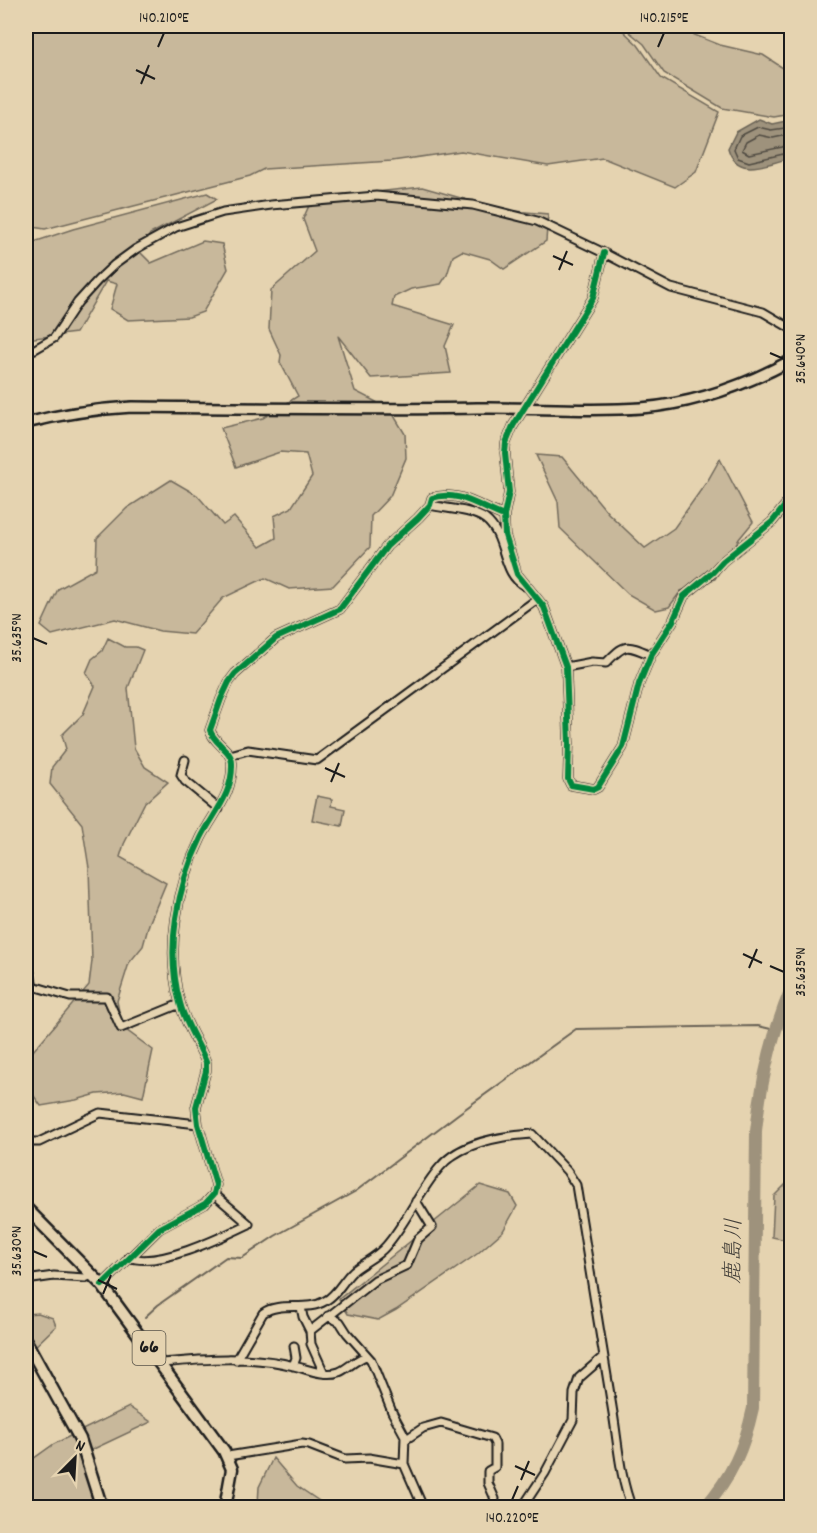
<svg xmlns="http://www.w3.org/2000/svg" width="817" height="1533" viewBox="0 0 817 1533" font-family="Dekko,'Klee One',sans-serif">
	<rect width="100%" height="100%" fill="#e5d3b0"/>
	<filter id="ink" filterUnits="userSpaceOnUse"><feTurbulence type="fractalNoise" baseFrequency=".0167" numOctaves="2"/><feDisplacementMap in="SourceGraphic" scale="12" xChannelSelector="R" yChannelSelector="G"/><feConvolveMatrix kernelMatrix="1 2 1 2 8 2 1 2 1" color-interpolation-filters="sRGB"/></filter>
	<g filter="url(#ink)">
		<path fill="#c8b89b" stroke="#726a5c" stroke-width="1.5" d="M 26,26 L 618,26 L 638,45 L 661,78 L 719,112 L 696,172 L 675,187 L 603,158 L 548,166 L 461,151 L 392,161 L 264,169 L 250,176 L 45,229 L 26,226 Z
			M 622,26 L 672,26 L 720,45 L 763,55 L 786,70 L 791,70 L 791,114 L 774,117 L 722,108 L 664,73 L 644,44 Z
			M 422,187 L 503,210 L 548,214 L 546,241 L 504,269 L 490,259 L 462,251 L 453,256 L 447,275 L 441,284 L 411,289 L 394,297 L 392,306 L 454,325 L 445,346 L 451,373 L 371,378 L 338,336 L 355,391 L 390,409 L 405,434 L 406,458 L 390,496 L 371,516 L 370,547 L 333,586 L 289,589 L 265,578 L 223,598 L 192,634 L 160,631 L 115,619 L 52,635 L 41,626 L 58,589 L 96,568 L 97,538 L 127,508 L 171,480 L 197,495 L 223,525 L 234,517 L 260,547 L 276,538 L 274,516 L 291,508 L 312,476 L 306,454 L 280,452 L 236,467 L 221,428 L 263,418 L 298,396 L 280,362 L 281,355 L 269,329 L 271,290 L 315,251 L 303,219 L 312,199 Z
			M 207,193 L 217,199 L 150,234 L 140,252 L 151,263 L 203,241 L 222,244 L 228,269 L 203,312 L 189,317 L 128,320 L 110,309 L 117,284 L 106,281 L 76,333 L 26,339 L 26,240 L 34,242 L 73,229 Z
			M 536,455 L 562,457 L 608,513 L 645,548 L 674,528 L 708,480 L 720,459 L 753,522 L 739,539 L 715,579 L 681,591 L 669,607 L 656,610 L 628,594 L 560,528 L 558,502 Z
			M 108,638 L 125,647 L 136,647 L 143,650 L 128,688 L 134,748 L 145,767 L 168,782 L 144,804 L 124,844 L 120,857 L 166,883 L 149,924 L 143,946 L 129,963 L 117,1001 L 122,1027 L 153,1050 L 143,1097 L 124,1092 L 97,1094 L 76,1100 L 41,1106 L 26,1085 L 27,1058 L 89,985 L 92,961 L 89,868 L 82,824 L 50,784 L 52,767 L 66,749 L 62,735 L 83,714 L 95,686 L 86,673 L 92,659 L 102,651 Z
			M 317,796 L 332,799 L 331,806 L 345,809 L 342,826 L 312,820 Z
			M 791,1179 L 791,1241 L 772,1237 L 774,1196 Z
			M 480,1185 L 510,1194 L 517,1206 L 503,1231 L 477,1254 L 396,1310 L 378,1320 L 348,1314 L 339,1299 Z
			M 38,1313 L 53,1318 L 56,1326 L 26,1355 L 26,1314 Z
			M 129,1407 L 151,1422 L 83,1454 L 95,1507 L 26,1507 L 26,1464 L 54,1444 Z
			M 273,1458 L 297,1486 L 328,1507 L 267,1507 L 258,1504 L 259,1487 Z"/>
		<path fill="#9e927c" stroke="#6a6356" stroke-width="1.5" d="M 759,119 L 772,124 L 791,120 L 791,158 C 768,163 737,180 728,148 L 736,132 Z"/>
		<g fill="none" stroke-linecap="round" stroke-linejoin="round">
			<path stroke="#504b42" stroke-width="1.5" d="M 792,127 L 771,130 L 758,127 L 740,136 L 734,149 L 738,158 L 749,162 L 792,152
				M 792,134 L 773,138 L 759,135 L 746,142 L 742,150 L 749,154 L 792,145"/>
			<path stroke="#6a6356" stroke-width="2" d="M 145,1317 L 158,1305 L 226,1257 L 242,1258 L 275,1236 L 356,1191 L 458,1114 L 576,1029 L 758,1026 L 775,1030"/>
			<path stroke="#9e927c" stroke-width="12" d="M 704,1508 C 732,1476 744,1449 753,1408 L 756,1131 C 761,1080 772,1033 792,986"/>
			<g stroke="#1c1c1c" stroke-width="11">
				<path id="minor" d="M 604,253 L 593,298 L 513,426 L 506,443 L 505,453 L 509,492 L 504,516 L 505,535 L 517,574 L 544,607 L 566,667 L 569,743 L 568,779 L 571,785 L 594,789 L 598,787 L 623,747 L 639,684 L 651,655 L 673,621 L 684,596 L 712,573 L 723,561 L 772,522 L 792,497
					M 26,352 L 35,349 L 54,338 L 78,302 L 98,280 L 114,265 L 136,249 L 176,227 L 223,212 L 271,205 L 376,196 L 473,205 L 537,221 L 604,253 L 671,288 L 763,312 L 792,329
					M 430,505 C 446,509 470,509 485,519 C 508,537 500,573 525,586
					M 566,667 L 592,662 L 606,663 C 625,643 626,644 651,655
					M 230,755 L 248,750 L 317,760 L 536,600
					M 185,760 L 181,775 L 185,781 L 219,809
					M 26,965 L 29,969 L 33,986 L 70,997 L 107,997 L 121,1028 L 180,1004
					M 26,1142 L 39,1142 L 100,1113 L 198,1124
					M 129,1257 C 157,1269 222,1237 249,1224 L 214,1194
					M 26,1280 L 54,1276 L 85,1278 L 92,1275
					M 102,1285 L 159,1229 L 205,1204 L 214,1194 L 216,1185 L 198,1124 L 196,1107 L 206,1071 L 206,1062 C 198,1042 185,1024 180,1003 C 165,950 177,886 201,838 C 214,812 233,795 232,763 C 232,750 213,743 210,730 L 221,699 L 229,682 L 235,674 L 276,638 L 340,609 L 387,546 L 418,518 L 430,505 L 432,498 C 458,489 481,508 504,516
					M 301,1307 L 303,1317 L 310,1331
					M 328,1316 L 340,1322 L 347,1333 L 371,1360 L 392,1412 L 405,1436 L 404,1464 L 422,1505
					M 236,1360 L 263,1313 C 280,1301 307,1312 325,1301 C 337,1295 343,1280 353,1271 C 364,1262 377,1257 386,1246 C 407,1222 419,1191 440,1167 C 461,1142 501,1136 532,1134 L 567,1171 L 576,1185 C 589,1261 600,1337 613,1413 C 618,1443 620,1479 632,1508
					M 161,1363 C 204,1359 251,1355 294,1366 C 307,1369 325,1377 339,1372 C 347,1369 355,1360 366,1356
					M 293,1366 L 296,1358 L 294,1346
					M 324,1373 L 311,1344 L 310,1331 L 375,1280 L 407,1265 L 418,1239 L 432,1227 L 416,1201
					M 405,1440 L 423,1428 L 441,1423 L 492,1438 L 495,1444 L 495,1467 L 488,1471 L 488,1483 L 495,1499 L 490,1508
					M 228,1456 L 302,1444 L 309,1445 L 345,1459 L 369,1458 L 404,1464
					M 415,1508 L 422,1505 L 431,1508
					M 522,1508 L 545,1473 L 573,1420 L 574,1393 L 579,1378 L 603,1357"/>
			</g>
			<g stroke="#1c1c1c" stroke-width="14">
				<path id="tertiary" d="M 26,423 C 61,414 95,409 132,407 C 247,408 362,410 477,408 C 532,407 587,412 641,408 C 693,404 746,385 792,360"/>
			</g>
			<g stroke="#1c1c1c" stroke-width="15">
				<path id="primary" d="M 26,1208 L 102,1285 L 224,1451 L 232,1469 L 225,1508
					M 26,1341 L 80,1439 L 102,1508"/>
			</g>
			<use href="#minor" stroke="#e5d3b0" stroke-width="7"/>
			<use href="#tertiary" stroke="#e5d3b0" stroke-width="9"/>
			<use href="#primary" stroke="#e5d3b0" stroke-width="10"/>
			<g stroke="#e5d3b0" stroke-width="10">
				<path id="cycleway" d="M 604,253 L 593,298 L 513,426 L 506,443 L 505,453 L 509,492 L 504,516 L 505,535 L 517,574 L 544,607 L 566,667 L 569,743 L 568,779 L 571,785 L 594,789 L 598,787 L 623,747 L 639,684 L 651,655 L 673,621 L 684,596 L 712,573 L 723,561 L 772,522 L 792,497
					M 102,1285 L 159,1229 L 205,1204 L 214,1194 L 216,1185 L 198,1124 L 196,1107 L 206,1071 L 206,1062 C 198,1042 185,1024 180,1003 C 165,950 177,886 201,838 C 214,812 233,795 232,763 C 232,750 213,743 210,730 L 221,699 L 229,682 L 235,674 L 276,638 L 340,609 L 387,546 L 418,518 L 430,505 L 432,498 C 458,489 481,508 504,516"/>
			</g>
			<use href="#cycleway" stroke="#00873e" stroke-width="6"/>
		</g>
	</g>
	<path fill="none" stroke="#1c1c1c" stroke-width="2" d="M 158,47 L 164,33M 658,47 L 664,33M 136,70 L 155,79M 141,84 L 149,65M 553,256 L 573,265M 559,270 L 567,251M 770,353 L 784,359M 33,638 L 47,644M 325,768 L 345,777M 331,782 L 339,763M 743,954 L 762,963M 770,966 L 784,972M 749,968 L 757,949M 33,1251 L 47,1257M 98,1280 L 117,1289M 103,1294 L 111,1275M 515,1466 L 535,1475M 521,1480 L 529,1461M 512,1500 L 518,1486"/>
	<g text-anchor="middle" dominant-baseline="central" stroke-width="5" stroke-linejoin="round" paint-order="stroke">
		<rect fill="#e5d3b0" stroke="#585348" stroke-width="1.5" x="132.5" y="1331" width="33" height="34" rx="4.5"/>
		<g font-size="20" font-weight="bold" fill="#1c1c1c">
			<text x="149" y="1348">66</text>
		</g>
		<g font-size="22" font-style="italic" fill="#433f39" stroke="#e5d3b0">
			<text transform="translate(735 1251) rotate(-89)">鹿島川</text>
		</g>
	</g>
	<rect width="817" height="1533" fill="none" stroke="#e5d3b0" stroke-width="66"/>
	<g transform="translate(75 1458) rotate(24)" stroke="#e5d3b0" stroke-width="4.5" paint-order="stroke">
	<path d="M0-4.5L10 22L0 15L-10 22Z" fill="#1c1c1c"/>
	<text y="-9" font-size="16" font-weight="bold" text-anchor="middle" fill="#1c1c1c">N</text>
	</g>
	<rect x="33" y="33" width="751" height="1467" fill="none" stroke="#1c1c1c" stroke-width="2"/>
	<g font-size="15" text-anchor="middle" fill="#1c1c1c">
		<text x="164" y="22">140.210°E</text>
		<text x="664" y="22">140.215°E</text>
		<text transform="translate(800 359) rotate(-90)" y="5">35.640°N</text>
		<text transform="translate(16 638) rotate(-90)" y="5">35.635°N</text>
		<text transform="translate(800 972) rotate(-90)" y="5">35.635°N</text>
		<text transform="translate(16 1251) rotate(-90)" y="5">35.630°N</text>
		<text x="512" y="1522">140.220°E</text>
	</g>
</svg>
